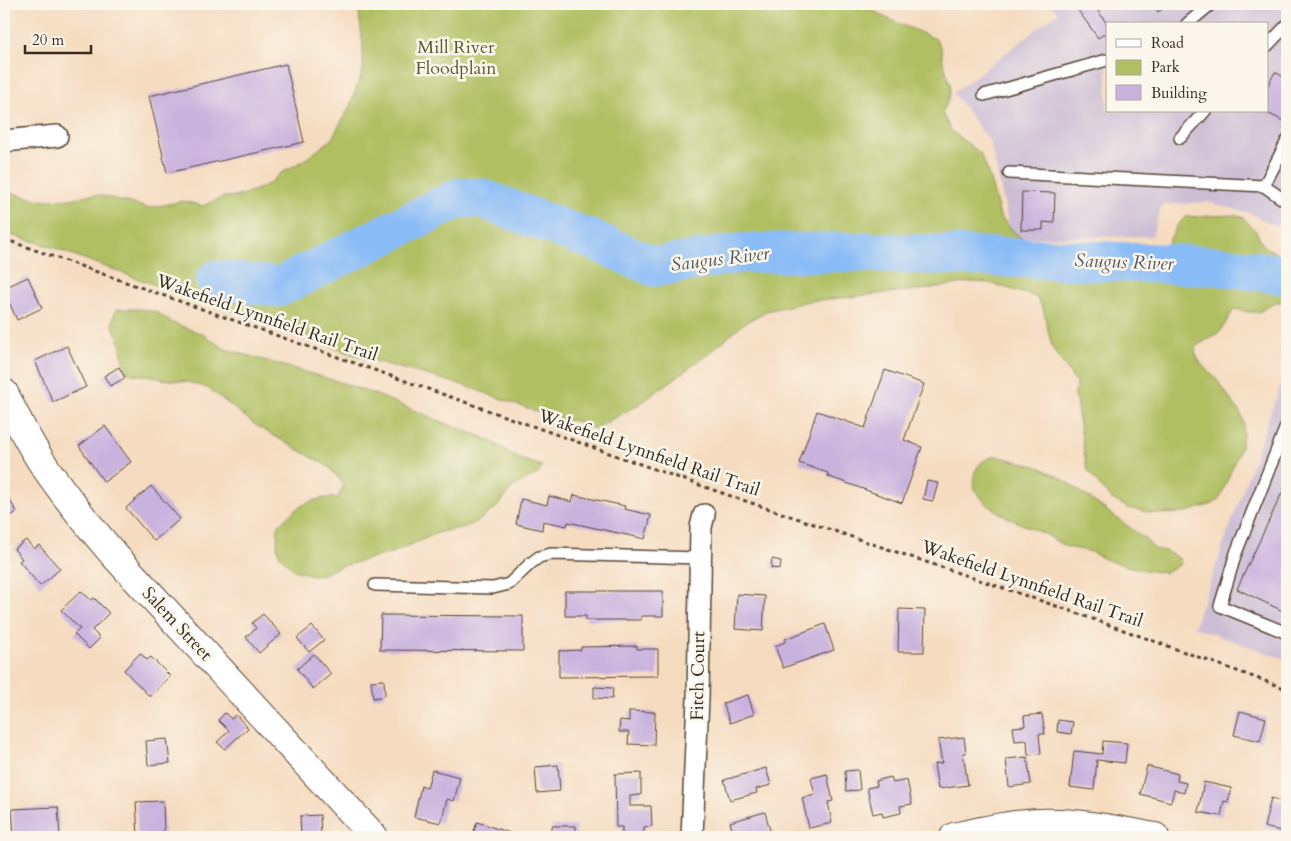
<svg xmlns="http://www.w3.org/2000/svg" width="1291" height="841" viewBox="0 0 1291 841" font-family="Cardo,serif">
	<rect width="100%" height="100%" fill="#fbf7ec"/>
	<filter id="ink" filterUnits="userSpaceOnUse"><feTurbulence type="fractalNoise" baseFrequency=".02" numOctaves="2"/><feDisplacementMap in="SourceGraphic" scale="10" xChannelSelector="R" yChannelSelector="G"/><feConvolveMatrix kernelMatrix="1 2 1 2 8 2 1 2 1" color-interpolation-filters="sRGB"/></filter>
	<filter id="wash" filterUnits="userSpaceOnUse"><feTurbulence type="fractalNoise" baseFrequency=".0096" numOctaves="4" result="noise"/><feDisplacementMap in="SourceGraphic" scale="20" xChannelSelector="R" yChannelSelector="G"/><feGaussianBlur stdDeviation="1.12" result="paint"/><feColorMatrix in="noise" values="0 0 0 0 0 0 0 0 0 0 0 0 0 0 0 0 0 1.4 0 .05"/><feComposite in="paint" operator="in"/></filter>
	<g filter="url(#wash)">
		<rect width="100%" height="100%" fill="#f5dcc0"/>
		<path fill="#ccbed4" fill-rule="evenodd" d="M 1047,4 L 1287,4 L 1287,231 L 1249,213 L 1207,202 L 1162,205 L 1152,236 L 1012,238 L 990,142 L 953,93 L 1059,12 ZM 1107,24 L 1267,24 L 1267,111 L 1107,111 Z
			M 1287,367 L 1287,660 L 1194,627 Z"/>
		<path fill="#b0bf62" stroke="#767440" d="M 358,4 L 862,4 L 886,18 L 936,39 L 941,48 L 943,62 L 951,86 L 949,99 L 942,113 L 951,131 L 980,153 L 987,169 L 1000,216 L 1015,233 L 1023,239 L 1034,244 L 1066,250 L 1136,251 L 1165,248 L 1177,226 L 1185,217 L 1236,215 L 1243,218 L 1256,231 L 1263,245 L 1287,260 L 1287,302 L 1274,302 L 1259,312 L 1249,312 L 1234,309 L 1220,332 L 1195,347 L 1196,355 L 1201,364 L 1217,380 L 1241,414 L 1244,424 L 1243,436 L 1241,446 L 1220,498 L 1213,504 L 1183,513 L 1157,514 L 1128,508 L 1112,499 L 1099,485 L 1087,469 L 1084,452 L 1075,394 L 1076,383 L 1052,347 L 1043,308 L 1036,297 L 990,283 L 970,282 L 928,289 L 809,301 L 766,311 L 743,324 L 708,354 L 641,403 L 595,429 L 576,421 L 554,418 L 463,385 L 356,356 L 290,330 L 141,280 L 52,247 L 4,233 L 4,191 L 41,200 L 52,200 L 71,199 L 86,195 L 100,195 L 148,208 L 184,201 L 202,206 L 224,197 L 238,196 L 258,189 L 270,183 L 281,173 L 303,161 L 331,140 L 348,110 L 363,71 L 363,47 Z
			M 116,309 L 140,309 L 156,312 L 173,323 L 202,334 L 225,349 L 340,382 L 379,396 L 445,423 L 487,439 L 522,460 L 542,466 L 539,473 L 513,487 L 497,507 L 481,519 L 465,527 L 440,532 L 391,553 L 339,567 L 323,574 L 312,575 L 294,570 L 283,559 L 279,554 L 277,546 L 278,525 C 284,522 287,517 293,512 C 305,501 322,497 338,498 L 343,486 L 340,480 L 329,467 L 257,426 L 208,388 L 188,382 L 161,379 L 149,375 L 135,375 L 126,371 C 123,362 122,353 120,344 C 115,326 109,330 116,309 Z
			M 996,456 L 1039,467 L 1063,479 L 1144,538 L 1155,549 L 1165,551 L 1180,559 L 1181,564 L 1165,573 C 1148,571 1129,567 1113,562 C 1104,559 1096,554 1088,551 C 1080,549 1072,549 1065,546 C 1058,543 1052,538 1045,534 C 1025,525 966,505 974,475 C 977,464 985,458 996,456 Z"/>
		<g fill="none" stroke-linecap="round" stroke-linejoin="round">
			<path stroke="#89bbf6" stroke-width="40" d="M 216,280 L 279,287 L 459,198 L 480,198 L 595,241 L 655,267 L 742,253 L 868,252 L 1219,266 L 1287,275"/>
		</g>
		<g id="blocks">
			<path fill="#cab2de" d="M 1078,4 L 1093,4 L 1107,24 L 1107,32 L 1098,38 L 1075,6 Z
				M 1152,4 L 1170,4 L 1158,12 Z
				M 286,64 L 304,142 L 167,173 L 149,96 Z
				M 1275,72 L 1287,79 L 1287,119 L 1286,122 L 1263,111 L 1267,111 L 1267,87 Z
				M 1022,192 L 1055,193 L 1054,223 L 1043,222 L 1043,230 L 1021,230 Z
				M 28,277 L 42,308 L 17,320 L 4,291 L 4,288 Z
				M 67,346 L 86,387 L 53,402 L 35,361 Z
				M 119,367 L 125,378 L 110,386 L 104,376 Z
				M 885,370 L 924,384 L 904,440 L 922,447 L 902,503 L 827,476 L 828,473 L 799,463 L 817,411 L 865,428 Z
				M 105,426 L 131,462 L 104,482 L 79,446 Z
				M 927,481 L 938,483 L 933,501 L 923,499 Z
				M 1287,482 L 1287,613 L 1237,589 Z
				M 151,486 L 180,519 L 154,541 L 126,508 Z
				M 4,491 L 17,512 L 4,520 Z
				M 574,495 L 625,506 L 624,509 L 651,515 L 645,539 L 568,522 L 567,526 L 543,521 L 542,530 L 516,524 L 521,499 L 547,505 L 549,496 L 572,502 Z
				M 26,540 L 34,549 L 39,545 L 60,569 L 40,586 L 19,561 L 22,559 L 14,549 Z
				M 772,559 L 781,561 L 780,569 L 771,568 Z
				M 81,591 L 91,600 L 94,598 L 109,613 L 92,630 L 100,638 L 89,649 L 74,634 L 80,629 L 61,610 Z
				M 565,591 L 663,591 L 663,616 L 641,616 L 641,620 L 586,620 L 586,616 L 565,616 Z
				M 737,594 L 765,596 L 763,631 L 735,629 Z
				M 899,609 L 925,610 L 924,652 L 898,652 Z
				M 263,614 L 281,634 L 259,653 L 246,637 L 256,628 L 252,623 Z
				M 381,615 L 523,616 L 523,651 L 380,650 Z
				M 825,624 L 834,650 L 783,668 L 775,646 L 785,642 L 785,639 Z
				M 312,626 L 324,640 L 309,652 L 297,638 Z
				M 637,646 L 637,649 L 658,649 L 658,676 L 559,677 L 559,651 L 581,650 L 581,647 Z
				M 140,653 L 147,660 L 151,657 L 170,676 L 150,697 L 124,670 Z
				M 314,654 L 331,674 L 313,689 L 297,669 Z
				M 384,680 L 385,696 L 373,698 L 371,681 Z
				M 594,687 L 613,688 L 612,699 L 594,698 Z
				M 748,695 L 754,714 L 730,723 L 723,703 Z
				M 629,711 L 655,712 L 654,745 L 628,744 L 629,732 L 619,732 L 620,720 L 629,721 Z
				M 1240,711 L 1266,718 L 1260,741 L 1234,735 Z
				M 225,713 L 231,719 L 236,715 L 248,728 L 225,749 L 217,742 L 229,731 L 218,720 Z
				M 1042,714 L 1045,734 L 1039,734 L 1041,754 L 1028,755 L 1027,740 L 1015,741 L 1013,727 L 1025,726 L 1024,716 Z
				M 1058,720 L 1073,722 L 1071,734 L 1057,732 Z
				M 964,737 L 966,753 L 963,753 L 968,785 L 938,789 L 934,764 L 942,763 L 938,740 Z
				M 167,739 L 170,763 L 148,765 L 146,741 Z
				M 1103,741 L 1127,743 L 1125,763 L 1097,760 L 1094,790 L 1070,787 L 1074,751 L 1102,754 Z
				M 1027,757 L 1031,784 L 1009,787 L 1006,759 Z
				M 558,765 L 560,791 L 537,793 L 535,767 Z
				M 1147,766 L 1178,774 L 1177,781 L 1186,783 L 1184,793 L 1174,790 L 1171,802 L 1140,794 Z
				M 766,768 L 771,785 L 756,789 L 757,793 L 730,800 L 724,780 Z
				M 432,770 L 460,777 L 454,801 L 447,799 L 441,823 L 414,817 L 421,786 L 427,788 Z
				M 858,770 L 860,790 L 846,791 L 845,771 Z
				M 641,773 L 641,795 L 630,796 L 630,806 L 651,806 L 652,826 L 644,827 L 644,835 L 622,836 L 622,827 L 616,827 L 615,774 Z
				M 827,774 L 833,801 L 828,802 L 832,823 L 809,828 L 802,798 L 815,795 L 811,778 Z
				M 891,777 L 893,783 L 907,780 L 912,804 L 900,806 L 901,813 L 883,817 L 882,812 L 873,814 L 867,788 L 877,786 L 876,781 Z
				M 1204,782 L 1231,788 L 1228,802 L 1224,801 L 1221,816 L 1198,812 Z
				M 1271,798 L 1287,802 L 1287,824 L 1285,832 L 1264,827 Z
				M 163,801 L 164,837 L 138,837 L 136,802 Z
				M 58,807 L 60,837 L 14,837 L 12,809 Z
				M 765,812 L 771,834 L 760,837 L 734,837 L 730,822 Z
				M 320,815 L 321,837 L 301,837 L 300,816 Z
				M 477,822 L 522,837 L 472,837 Z
				M 552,826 L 576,826 L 576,837 L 552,837 Z"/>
		</g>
	</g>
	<g filter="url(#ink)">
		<use href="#blocks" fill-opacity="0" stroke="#574536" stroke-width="1"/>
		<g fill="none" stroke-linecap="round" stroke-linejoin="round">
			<g stroke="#574536" stroke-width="14">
				<path id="lane" d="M 1187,24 L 1211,4
					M 1267,46 L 1287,25
					M 984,95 L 1107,60
					M 1180,138 L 1205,111
					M 1009,173 L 1264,186 L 1287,141
					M 1264,186 L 1287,202
					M 1287,424 L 1236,553 L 1220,606 L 1287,633
					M 375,585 L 493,588 L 509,584 L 531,563 L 539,557 L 551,554 L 700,558"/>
			</g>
			<g stroke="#574536" stroke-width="24">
				<path id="street" d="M 4,141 L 57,136
					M 692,837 L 698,698 L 701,527 L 704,515"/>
			</g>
			<g stroke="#574536" stroke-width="30">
				<path id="secondary" d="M 4,393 C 15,416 27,439 41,461 C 63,494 89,526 115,556 L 374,837
					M 954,837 C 988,829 1025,821 1060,823 C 1093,825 1124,831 1155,837"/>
			</g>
			<path stroke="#574536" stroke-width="3" stroke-dasharray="4 4" stroke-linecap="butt" d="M 4,239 L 719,492 L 1065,609 L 1287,689"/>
			<use href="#lane" stroke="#fff" stroke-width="11"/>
			<use href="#street" stroke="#fff" stroke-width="21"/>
			<use href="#secondary" stroke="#fff" stroke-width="28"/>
		</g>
	</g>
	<g text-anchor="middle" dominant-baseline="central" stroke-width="5" stroke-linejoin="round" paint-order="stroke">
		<g font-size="18" fill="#5e5732" stroke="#fbf7ec">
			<text x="456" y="47">Mill River<tspan x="456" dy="21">Floodplain</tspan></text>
		</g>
		<g font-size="18" fill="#3b2a1e" stroke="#fbf7ec">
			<text transform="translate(267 318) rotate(19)">Wakefield Lynnfield Rail Trail</text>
			<text transform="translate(649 453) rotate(19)">Wakefield Lynnfield Rail Trail</text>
			<text transform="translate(1032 584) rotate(19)">Wakefield Lynnfield Rail Trail</text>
			<text transform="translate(177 624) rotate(47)">Salem Street</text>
			<text transform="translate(698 676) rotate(-89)">Fitch Court</text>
		</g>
		<g font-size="19" font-style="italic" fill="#52565f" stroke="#fbf7ec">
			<text transform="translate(720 259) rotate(-7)">Saugus River</text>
			<text transform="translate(1124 262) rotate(2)">Saugus River</text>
		</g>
	</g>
	<rect width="1291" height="841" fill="none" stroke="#fbf7ec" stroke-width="20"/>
	<rect x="1106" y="22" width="162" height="90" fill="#fbf7ec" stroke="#aea59a"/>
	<rect x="1116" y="39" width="25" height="8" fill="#ffffff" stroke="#aea59a"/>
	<text x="1151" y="48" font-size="15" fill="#3b2a1e">Road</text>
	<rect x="1116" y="60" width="25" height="15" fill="#b0bf62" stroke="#aea59a"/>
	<text x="1151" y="72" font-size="15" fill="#3b2a1e">Park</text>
	<rect x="1116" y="85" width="25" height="15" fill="#cab2de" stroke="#aea59a"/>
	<text x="1151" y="98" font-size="15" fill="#3b2a1e">Building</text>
	<path d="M25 45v8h66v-8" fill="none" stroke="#3b2a1e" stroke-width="2.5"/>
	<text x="32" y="45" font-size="15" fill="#3b2a1e" stroke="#fbf7ec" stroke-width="4" paint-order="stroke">20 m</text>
</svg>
